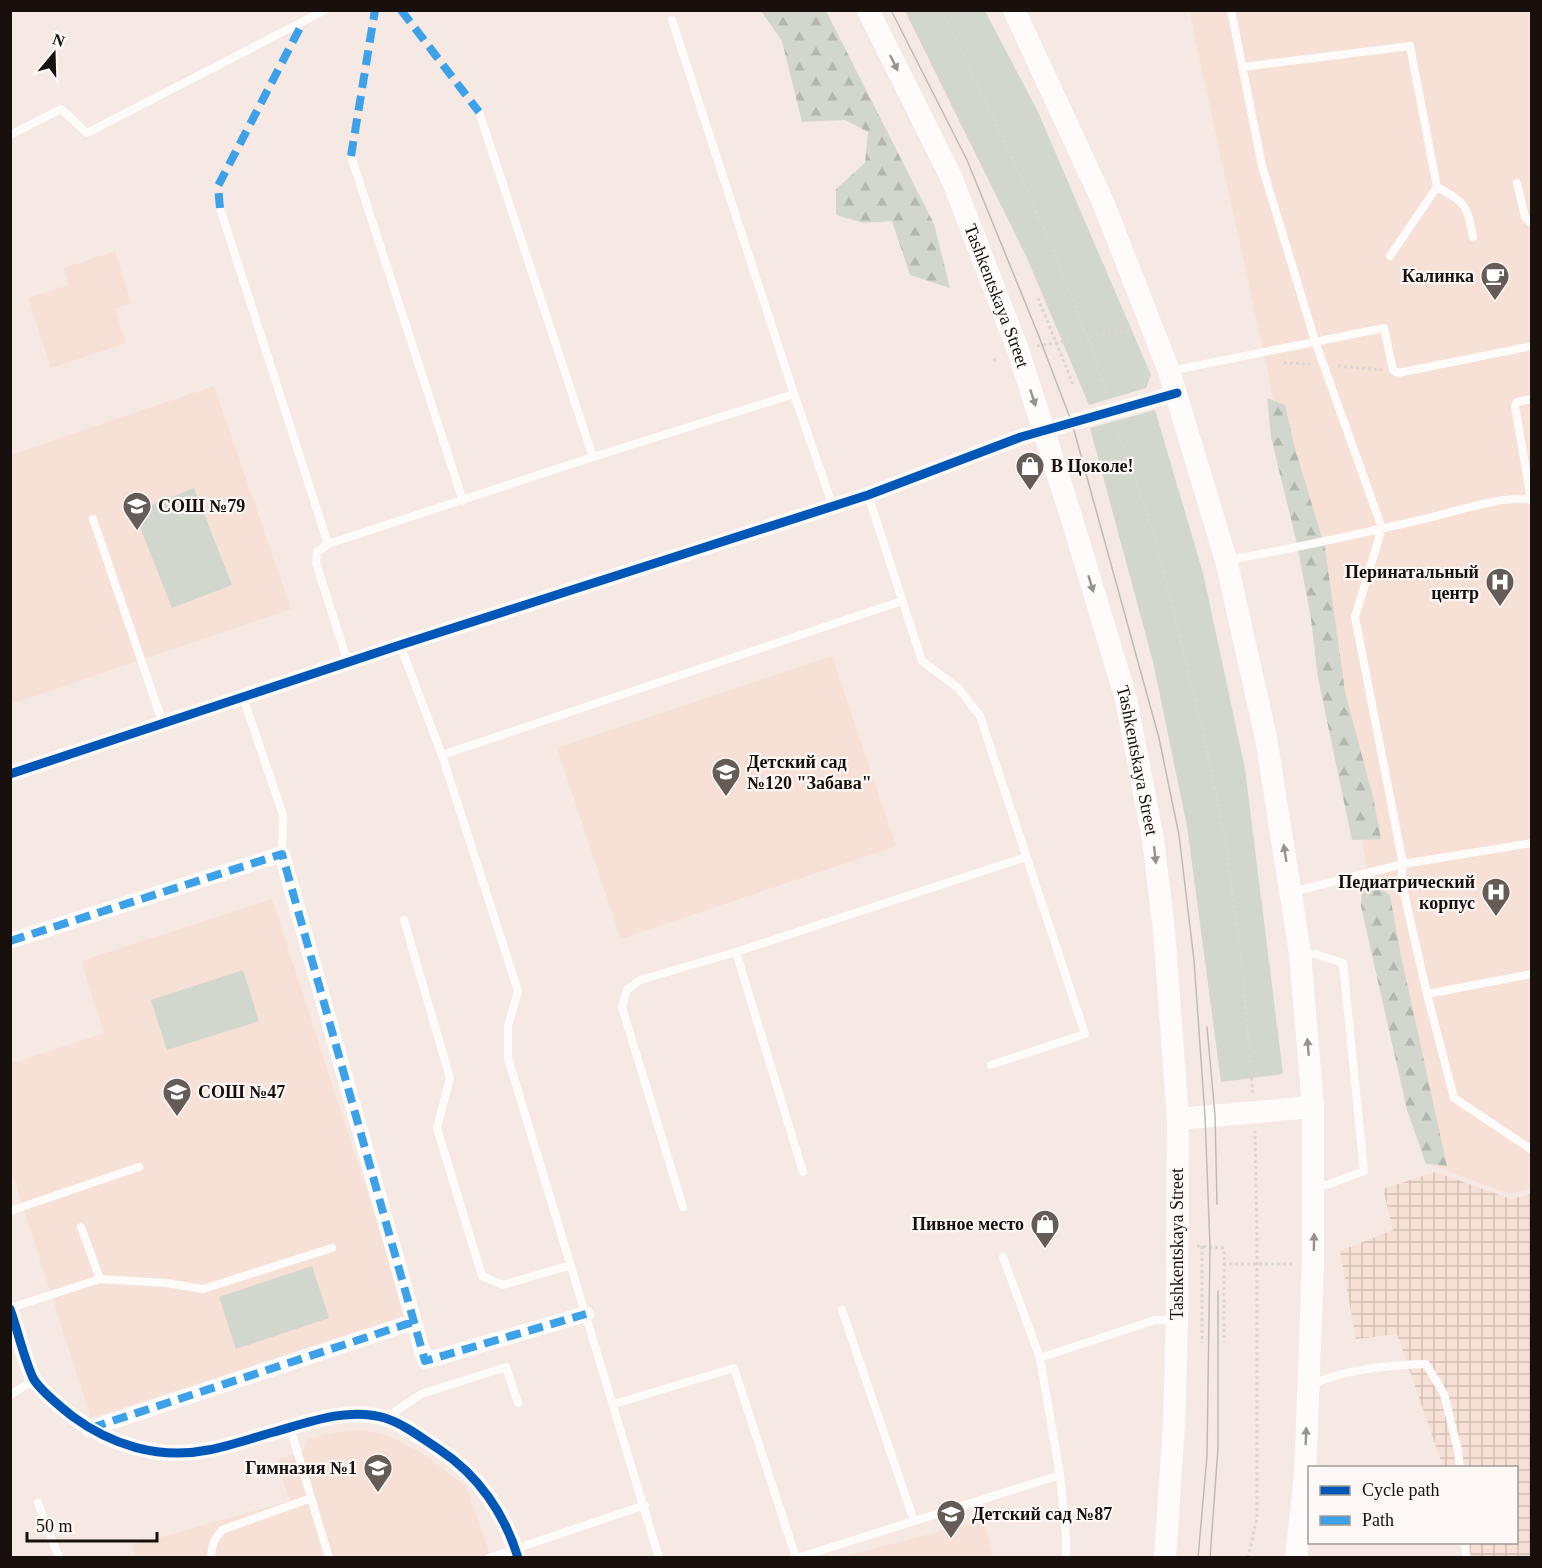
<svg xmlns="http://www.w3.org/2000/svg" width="1542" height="1568" viewBox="0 0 1542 1568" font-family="'Times New Roman',serif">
	<defs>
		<pattern id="industrial-grid" width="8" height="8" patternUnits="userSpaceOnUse" patternTransform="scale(1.5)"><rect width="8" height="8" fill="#f7e0d5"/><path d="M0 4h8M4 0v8" fill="none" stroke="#d3bfb6"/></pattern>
		<pattern id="forest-firs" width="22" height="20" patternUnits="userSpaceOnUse" patternTransform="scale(1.5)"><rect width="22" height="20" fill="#d1d7cd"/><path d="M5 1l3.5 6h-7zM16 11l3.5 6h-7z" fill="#b3b8af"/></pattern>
	</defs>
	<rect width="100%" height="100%" fill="#f6e9e3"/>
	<path fill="#f7e0d5" d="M 1189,11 L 1531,11 L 1531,1188 L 1510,1194 L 1426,1163 L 1267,368 Z
		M 115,251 L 131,303 L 115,309 L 126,343 L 51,368 L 28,298 L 69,285 L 64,268 Z
		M 214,386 L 291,609 L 11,704 L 10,455 Z
		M 832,656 L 896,846 L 621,939 L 557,748 Z
		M 272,899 L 407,1315 L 91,1418 L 11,1170 L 10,1064 L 104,1033 L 81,961 Z
		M 365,1430 L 391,1437 L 427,1456 L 466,1487 L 491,1557 L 134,1558 L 133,1545 L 290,1501 L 276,1460 L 303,1452 L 308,1439 L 337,1432 Z
		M 984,1520 L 993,1557 L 842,1557 Z"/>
	<path fill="url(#industrial-grid)" d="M 1435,1172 L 1511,1199 L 1531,1194 L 1531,1557 L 1471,1557 L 1468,1543 L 1516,1542 L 1516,1468 L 1443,1467 L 1397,1334 L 1356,1339 L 1340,1251 L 1393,1230 L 1383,1189 Z"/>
	<path fill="url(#forest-firs)" d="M 761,11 L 826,11 L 934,224 L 950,288 L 910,275 L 892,221 L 864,223 L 836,215 L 836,189 L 865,163 L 868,132 L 845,120 L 802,122 L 782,41 Z
		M 1267,398 L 1285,405 L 1294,445 L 1325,548 L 1345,692 L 1373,797 L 1381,839 L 1352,840 L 1318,678 L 1311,619 L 1297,544 L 1271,437 Z
		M 1376,883 L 1390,896 L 1401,956 L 1447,1166 L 1426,1164 L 1407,1110 L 1361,906 L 1362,888 Z"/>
	<path fill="#d1d7cd" d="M 905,11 L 985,11 L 1038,112 L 1151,375 L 1146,388 L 1089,405 L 1027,258 Z
		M 1155,410 L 1203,573 L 1245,769 L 1283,1074 L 1221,1082 L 1187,826 L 1153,662 L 1090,428 Z
		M 194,488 L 232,585 L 172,608 L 134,512 Z
		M 243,970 L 259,1021 L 167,1050 L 151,1000 Z
		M 312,1266 L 329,1318 L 236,1349 L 219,1297 Z"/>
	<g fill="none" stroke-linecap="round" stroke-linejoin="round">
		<path stroke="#dbd6d5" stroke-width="3" stroke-dasharray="3 3" stroke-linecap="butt" d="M 941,10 C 1002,136 1065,262 1107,396
			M 1038,298 L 1073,384
			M 1037,346 L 1131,330
			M 993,360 L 999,358
			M 1284,363 L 1310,364
			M 1338,366 L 1382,370
			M 1117,428 L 1155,537 L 1204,736 L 1225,839 L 1242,964 L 1253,1095
			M 1197,1246 L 1224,1248 L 1224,1342
			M 1202,1246 L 1202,1343
			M 1223,1264 L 1293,1264
			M 1248,1558 L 1257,1518 L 1257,1237 L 1255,1131"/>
		<path stroke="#fefcfb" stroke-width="8" d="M 1231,10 L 1262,166 L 1315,341 L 1382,528 L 1355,617 L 1403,864 L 1401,880 L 1427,994 L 1454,1098 L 1532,1150
			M 672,20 L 794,394 L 833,507
			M 1242,67 L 1410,46 L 1437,187 L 1390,256
			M 479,112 L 593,457
			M 10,135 L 61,109 L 87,133 L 325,10
			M 351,156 L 463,501
			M 1517,183 L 1525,217 L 1532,224
			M 1437,187 C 1466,203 1467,205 1473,237
			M 220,208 L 328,544
			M 1170,371 L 1384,328 L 1393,370 L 1398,373 L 1532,346
			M 868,495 L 922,661 L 958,688 L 980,716 L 1085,1034 L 991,1065
			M 1531,500 L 1515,406 L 1517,402 L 1532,399
			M 93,519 L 163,724
			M 1227,560 C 1293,549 1359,534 1424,519 C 1452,513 1505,494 1532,500
			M 400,645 L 442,755 L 518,991 L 508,1026 L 508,1058 L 659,1558
			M 348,663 L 316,563 L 317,552 L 328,544 L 593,457 L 794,394
			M 243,697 L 283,815 L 282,854
			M 442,755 L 902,601
			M 1291,890 L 1304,889 L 1403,864 L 1532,843
			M 404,920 L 450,1078 L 437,1128 L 482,1276 L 503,1285 L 571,1265
			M 736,952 L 803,1172
			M 1300,954 L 1315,954 L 1343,963 L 1364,1171 L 1327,1185 L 1315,1185
			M 1427,994 L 1532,974
			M 683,1207 L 622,1007 L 627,990 L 640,980 L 736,952 L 1026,857
			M 10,1211 L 139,1167
			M 1003,1257 L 1040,1358 L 1060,1475 L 1066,1536 L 1066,1558
			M 100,1279 L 166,1283 L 203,1289 L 332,1248
			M 10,1308 L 100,1279 L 81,1227
			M 842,1310 L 914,1521
			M 1040,1358 L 1155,1320 L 1177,1320
			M 1312,1384 C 1348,1369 1387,1365 1426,1364 L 1444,1394 L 1458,1450 L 1460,1468
			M 10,1395 L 34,1380
			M 614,1404 L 734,1368 L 796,1558
			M 386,1418 L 421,1394 L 506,1367 L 518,1403
			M 290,1427 L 329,1558
			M 38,1503 L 59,1558
			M 1465,1542 L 1466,1558
			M 211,1558 C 211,1546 214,1538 222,1530 L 311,1498
			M 489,1558 L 645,1505
			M 797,1558 L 1060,1475"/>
		<path stroke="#fefcfb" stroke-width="16" d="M 10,774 L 400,645 L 868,495 L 1021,437 L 1177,393
			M 10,941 L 282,854 L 425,1361 L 586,1314
			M 10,1309 C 18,1331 23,1356 33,1378 C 39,1389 62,1408 72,1416 C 111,1445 159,1460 208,1450 C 230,1446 252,1438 274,1432 C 309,1422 349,1407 385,1418 C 404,1424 423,1439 440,1450 C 478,1475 505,1514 518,1558
			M 89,1429 L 413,1322"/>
		<g stroke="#fefcfb" stroke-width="22">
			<path id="s1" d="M 868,10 L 952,179 L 1018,350 L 1071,516 L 1126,699 L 1153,839 L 1164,930 L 1178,1119 L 1177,1320 L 1174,1424 L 1165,1558"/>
			<path d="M 1014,10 L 1103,202 L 1169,371 L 1226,560 L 1266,738 L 1300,953 L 1313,1107 L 1313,1263 L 1305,1476 L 1296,1558"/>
			<path d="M 1178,1119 L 1313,1107"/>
		</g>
		<path stroke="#bebab8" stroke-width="1.5" d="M 891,10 L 967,160 L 1038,334 L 1072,423 L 1159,738 L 1179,835 L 1194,960 L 1205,1116 L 1210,1247 L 1207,1456 L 1198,1558
			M 1207,1027 L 1215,1115 L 1217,1204
			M 1210,1558 L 1218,1448 L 1218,1291"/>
		<path stroke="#3da1e9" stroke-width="8" stroke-dasharray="15 8" stroke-linecap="butt" d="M 401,10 L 479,112
			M 351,156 L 375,10
			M 220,208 L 218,186 L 303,22
			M 10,941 L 282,854 L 425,1361 L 586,1314
			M 91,1428 L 413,1322"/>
		<g stroke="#fdf8f6" stroke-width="13">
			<path id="cycleway" d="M 10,774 L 400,645 L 868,495 L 1021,437 L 1177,393
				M 10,1309 C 18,1331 23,1356 33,1378 C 39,1389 62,1408 72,1416 C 111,1445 159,1460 208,1450 C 230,1446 252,1438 274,1432 C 309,1422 349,1407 385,1418 C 404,1424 423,1439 440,1450 C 478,1475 505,1514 518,1558"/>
		</g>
		<use href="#cycleway" stroke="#0057b8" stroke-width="9"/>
	</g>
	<defs><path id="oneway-solid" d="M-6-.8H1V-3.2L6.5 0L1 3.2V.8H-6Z" transform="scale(1.5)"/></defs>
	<g fill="#96928f">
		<use href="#oneway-solid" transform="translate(894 63) rotate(64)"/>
		<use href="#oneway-solid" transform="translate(1033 398) rotate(72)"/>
		<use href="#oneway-solid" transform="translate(1091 584) rotate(73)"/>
		<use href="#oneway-solid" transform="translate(1285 853) rotate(-99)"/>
		<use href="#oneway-solid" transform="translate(1155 855) rotate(84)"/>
		<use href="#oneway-solid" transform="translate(1308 1047) rotate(-95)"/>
		<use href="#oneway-solid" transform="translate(1314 1242) rotate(-89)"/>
		<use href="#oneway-solid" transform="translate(1306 1436) rotate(-88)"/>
	</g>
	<defs>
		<g id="cafe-pin" transform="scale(1.5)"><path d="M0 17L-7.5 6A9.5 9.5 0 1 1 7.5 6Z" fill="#655c57" stroke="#fdf8f6"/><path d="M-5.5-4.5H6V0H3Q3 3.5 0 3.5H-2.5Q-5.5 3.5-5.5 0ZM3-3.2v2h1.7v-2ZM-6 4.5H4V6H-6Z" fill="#fff"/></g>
		<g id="shop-pin" transform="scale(1.5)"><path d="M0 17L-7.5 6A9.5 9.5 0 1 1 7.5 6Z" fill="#655c57" stroke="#fdf8f6"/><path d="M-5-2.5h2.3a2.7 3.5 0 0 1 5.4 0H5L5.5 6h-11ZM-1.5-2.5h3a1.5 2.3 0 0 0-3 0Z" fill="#fff"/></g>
		<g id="school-pin" transform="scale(1.5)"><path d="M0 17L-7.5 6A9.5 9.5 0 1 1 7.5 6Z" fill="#655c57" stroke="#fdf8f6"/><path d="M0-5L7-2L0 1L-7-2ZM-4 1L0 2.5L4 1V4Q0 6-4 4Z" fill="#fff"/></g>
		<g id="hospital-pin" transform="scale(1.5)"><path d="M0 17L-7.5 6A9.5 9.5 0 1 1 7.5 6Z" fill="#655c57" stroke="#fdf8f6"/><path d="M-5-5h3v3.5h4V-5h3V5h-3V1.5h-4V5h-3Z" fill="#fff"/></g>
	</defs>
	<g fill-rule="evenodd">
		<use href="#cafe-pin" x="1495" y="276"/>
		<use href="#shop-pin" x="1030" y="466"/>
		<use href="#school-pin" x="137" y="506"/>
		<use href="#hospital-pin" x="1500" y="582"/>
		<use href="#school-pin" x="726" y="772"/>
		<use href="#hospital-pin" x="1496" y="892"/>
		<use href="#school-pin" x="177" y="1092"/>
		<use href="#shop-pin" x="1045" y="1224"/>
		<use href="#school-pin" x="378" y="1468"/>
		<use href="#school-pin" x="951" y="1514"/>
	</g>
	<g text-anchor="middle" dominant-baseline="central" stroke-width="4.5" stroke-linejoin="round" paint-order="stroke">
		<g font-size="18" font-weight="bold" fill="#17100c" stroke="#fdf8f6" text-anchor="end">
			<text x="1474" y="276">Калинка</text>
			<text x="1051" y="466" text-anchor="start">В Цоколе!</text>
			<text x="158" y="506" text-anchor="start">СОШ №79</text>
			<text x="1479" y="572">Перинатальный<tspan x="1479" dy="21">центр</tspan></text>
			<text x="747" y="762" text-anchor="start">Детский сад<tspan x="747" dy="21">№120 "Забава"</tspan></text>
			<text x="1475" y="882">Педиатрический<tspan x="1475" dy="21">корпус</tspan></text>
			<text x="198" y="1092" text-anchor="start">СОШ №47</text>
			<text x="1024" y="1224">Пивное место</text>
			<text x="357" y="1468">Гимназия №1</text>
			<text x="972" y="1514" text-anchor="start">Детский сад №87</text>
		</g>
		<g font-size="18" fill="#17100c" stroke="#fdf8f6">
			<text stroke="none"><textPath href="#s1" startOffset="314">Tashkentskaya Street</textPath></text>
			<text stroke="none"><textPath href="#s1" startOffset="800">Tashkentskaya Street</textPath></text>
			<text transform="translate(1177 1244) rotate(-90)">Tashkentskaya Street</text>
		</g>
	</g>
	<rect width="1542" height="1568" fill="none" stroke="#17100c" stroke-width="24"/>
	<rect x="1308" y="1466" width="210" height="78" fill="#fdf8f6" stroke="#a19b98" stroke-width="1.5"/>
	<rect x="1320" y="1486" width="30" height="9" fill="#0057b8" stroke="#a19b98" stroke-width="1.5"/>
	<text x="1362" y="1496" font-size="18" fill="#17100c">Cycle path</text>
	<rect x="1320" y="1516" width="30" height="9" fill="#3da1e9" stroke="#a19b98" stroke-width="1.5"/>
	<text x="1362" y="1526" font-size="18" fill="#17100c">Path</text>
	<g transform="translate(54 54) rotate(19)" stroke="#fdf8f6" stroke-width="4.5" paint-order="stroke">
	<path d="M0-4.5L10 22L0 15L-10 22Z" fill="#17100c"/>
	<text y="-9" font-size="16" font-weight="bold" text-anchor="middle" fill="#17100c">N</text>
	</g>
	<path d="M27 1532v9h130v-9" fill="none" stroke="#17100c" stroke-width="3"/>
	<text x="36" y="1532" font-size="18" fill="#17100c" stroke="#fdf8f6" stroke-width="4.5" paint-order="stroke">50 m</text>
</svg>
